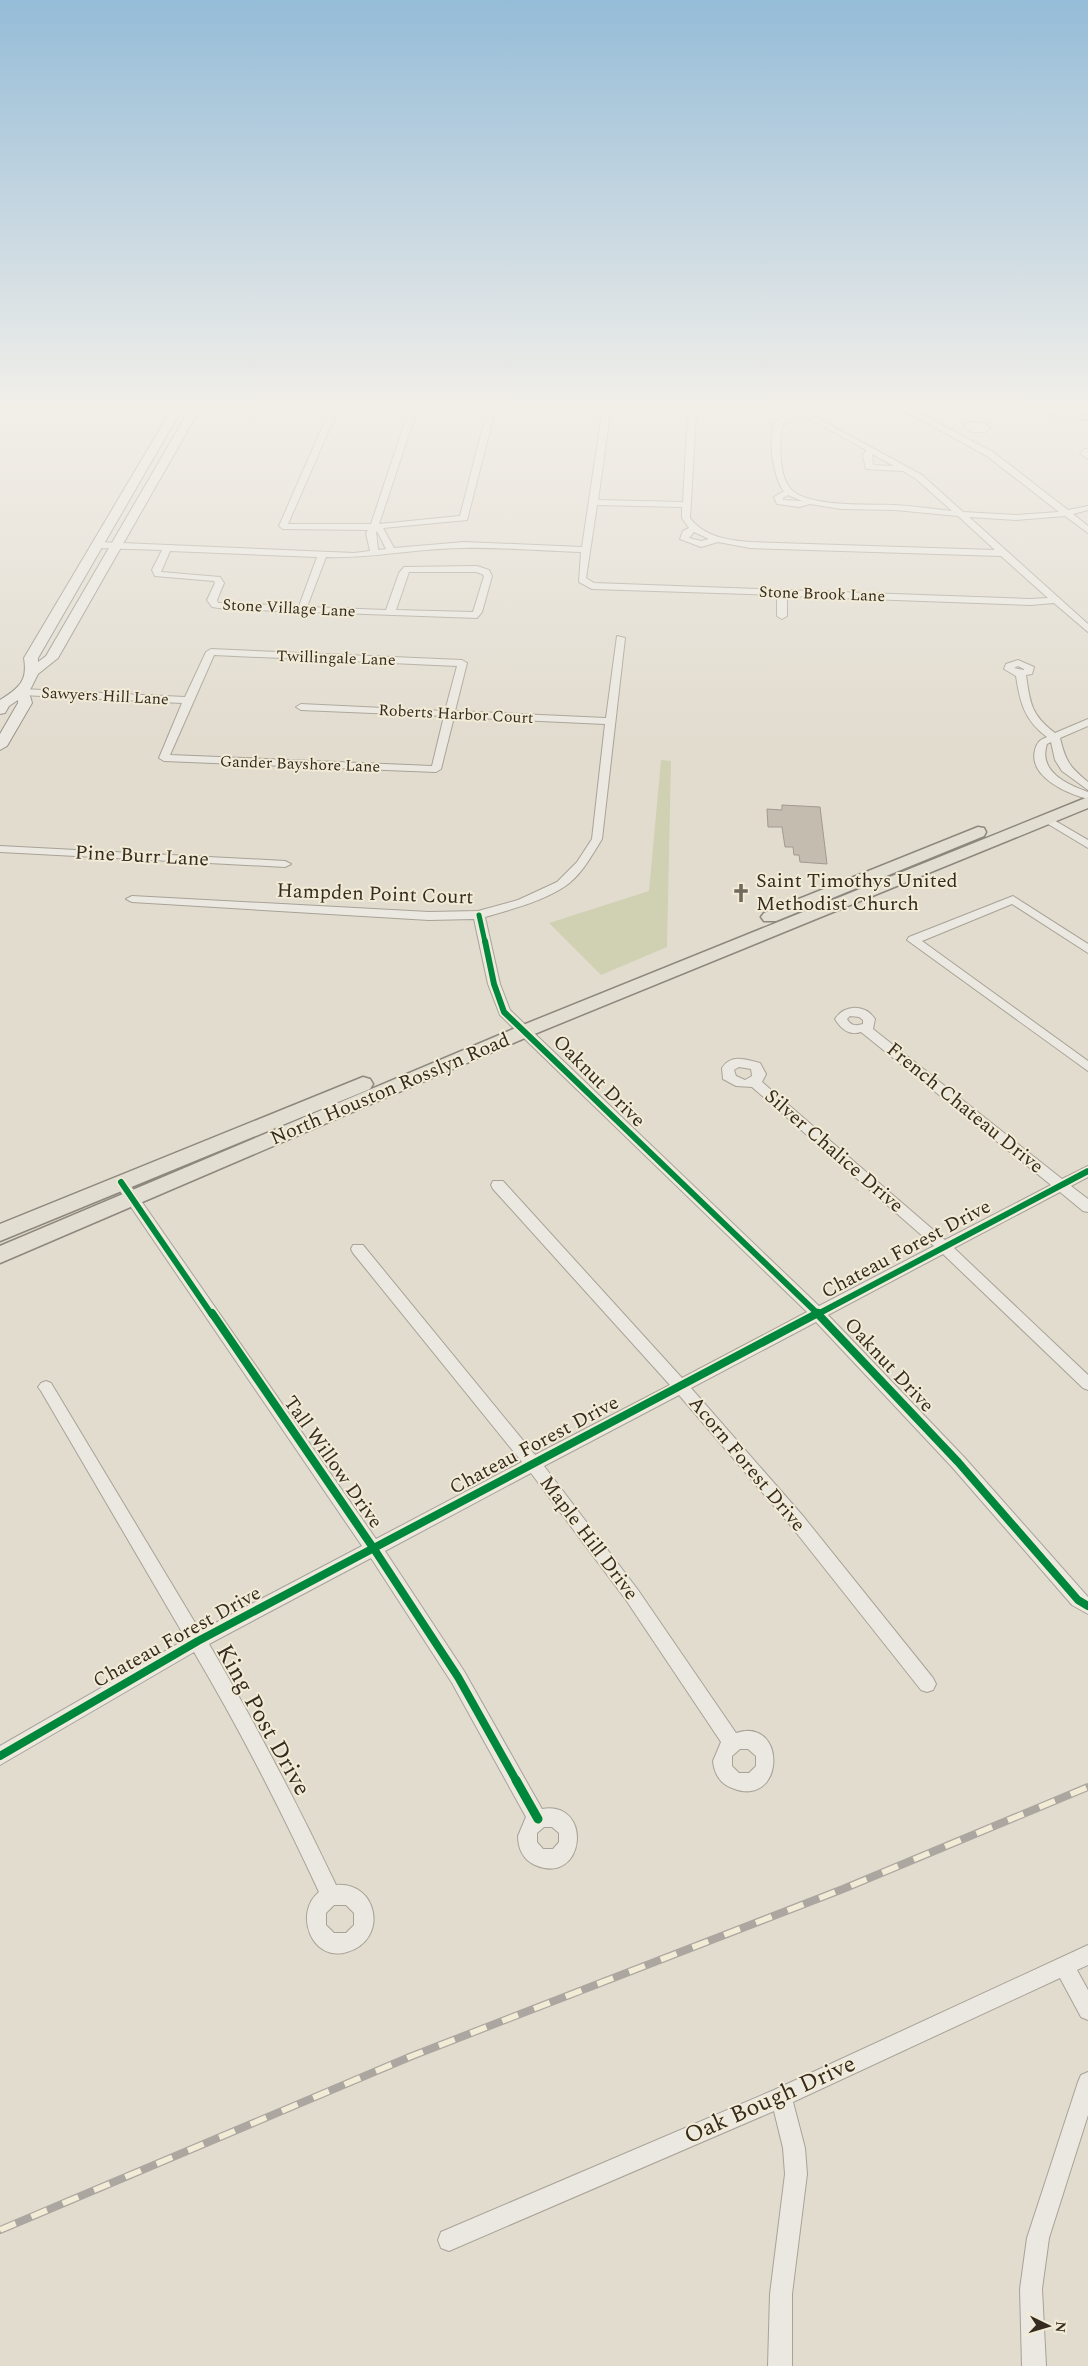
<svg xmlns="http://www.w3.org/2000/svg" width="1088" height="2366" viewBox="0 0 1088 2366" font-family="Spectral,serif">
	<rect width="100%" height="100%" fill="#e2dccf"/>
	<path fill="#d0d0b3" d="M 661,760 L 671,761 L 667,947 L 601,975 L 549,923 L 649,891 Z"/>
	<path fill="#c5bcb0" stroke="#a2998f" d="M 782,805 L 820,807 L 827,864 L 800,862 L 799,855 L 794,855 L 793,847 L 785,847 L 782,827 L 768,827 L 767,809 L 782,810 Z"/>
	<g fill="none" stroke-linecap="round" stroke-linejoin="round">
		<g stroke="#a8a297" stroke-width="2">
			<path id="minor" d="M 331,407 L 339,407 L 288,524 L 371,524 L 410,407 L 418,407 L 379,524 L 460,516 L 488,407 L 496,407 L 467,520 L 383,528 L 394,548 L 464,542 L 582,547 L 603,407 L 611,407 L 598,500 L 683,502 L 688,412 L 693,407 L 701,407 L 696,413 L 690,518 C 704,537 728,540 750,542 L 995,550 L 958,516 L 895,510 L 841,509 L 810,504 L 799,507 L 777,504 L 774,497 L 784,491 C 774,480 766,435 776,422 C 781,416 790,414 797,412 L 794,409 L 797,407 L 922,475 L 963,512 L 1016,515 L 1059,512 L 987,456 L 898,407 L 908,407 L 993,452 L 1068,510 L 1088,506 L 1088,510 L 1073,514 L 1088,526 L 1088,533 L 1065,516 L 1016,520 L 969,517 L 1088,624 L 1088,632 L 1054,603 L 1030,605 L 787,596 L 787,616 L 782,619 L 777,616 L 777,595 L 592,589 L 579,582 L 581,552 C 542,551 502,547 463,548 C 417,548 372,559 326,557 L 307,607 L 386,610 L 399,573 L 404,567 L 477,566 L 489,570 L 492,576 L 482,612 L 477,618 L 226,609 L 212,607 L 207,600 L 215,583 L 214,581 L 155,576 L 152,570 L 162,550 L 98,548 L 94,545 L 98,542 L 354,553 L 370,551 L 366,533 L 368,530 L 283,529 L 279,526 ZM 803,415 L 866,450 L 863,455 L 866,469 L 903,471 L 916,479 L 952,511 C 932,509 913,506 894,505 C 870,504 804,508 789,487 C 779,473 780,448 781,431 L 783,425 ZM 872,454 L 894,466 L 873,465 ZM 788,495 L 802,501 L 783,500 L 783,498 ZM 597,505 L 682,507 L 682,518 L 689,528 L 683,531 L 680,539 L 701,547 L 718,542 L 750,548 L 1001,556 L 1048,598 L 1030,599 L 594,583 L 586,578 ZM 376,531 L 378,533 L 386,549 L 378,550 ZM 694,532 L 709,539 L 701,541 L 689,538 ZM 170,551 L 317,557 L 299,606 L 226,603 L 218,603 L 217,600 L 224,583 L 220,577 L 161,572 ZM 409,572 L 476,572 L 482,574 L 484,576 L 473,612 L 396,610 Z
				M 1031,407 C 1050,407 1069,413 1088,416 L 1088,420 L 1058,416 Z
				M 968,422 L 985,423 L 990,428 L 985,432 L 972,432 L 964,427 Z
				M 1085,449 L 1088,449 L 1088,459 L 1080,453 Z
				M 617,636 L 625,638 L 602,839 C 592,855 581,876 564,887 C 541,902 512,909 485,917 L 500,984 L 510,1010 L 819,1306 L 934,1246 L 752,1087 L 736,1086 L 723,1079 L 722,1068 C 731,1054 745,1059 760,1063 L 766,1074 L 762,1082 L 945,1240 L 1051,1185 L 861,1032 C 849,1036 841,1029 835,1019 C 845,1004 865,1004 875,1019 L 873,1029 L 1062,1179 L 1088,1166 L 1088,1177 L 1071,1186 L 1088,1199 L 1088,1212 L 1083,1211 L 1060,1192 L 954,1248 L 1088,1375 L 1088,1390 L 1083,1388 L 943,1254 L 828,1315 L 964,1457 L 1088,1597 L 1088,1614 L 1072,1605 L 952,1467 L 816,1322 L 691,1388 L 803,1516 L 933,1678 L 936,1684 L 933,1690 L 927,1692 L 921,1690 L 791,1526 L 679,1395 L 544,1466 L 638,1590 L 736,1733 C 788,1716 785,1810 732,1788 C 720,1784 714,1773 713,1761 L 721,1742 L 626,1600 L 531,1473 L 385,1551 L 464,1671 L 542,1809 C 594,1800 585,1887 535,1865 C 523,1860 518,1848 518,1836 L 526,1817 L 452,1683 L 371,1558 L 209,1644 C 255,1723 297,1803 336,1885 C 378,1881 389,1940 347,1952 C 312,1963 293,1913 319,1892 C 281,1810 240,1730 194,1652 L 0,1765 L 0,1746 L 186,1639 L 41,1391 L 38,1387 L 41,1383 L 46,1381 L 51,1383 L 200,1631 L 362,1546 L 116,1185 L 114,1182 L 116,1179 L 126,1179 L 376,1539 L 522,1462 L 353,1253 L 351,1249 L 353,1245 L 363,1245 L 535,1455 L 670,1385 L 493,1189 L 491,1185 L 493,1181 L 503,1181 L 682,1378 L 807,1312 L 500,1015 L 488,984 L 474,919 L 429,920 L 132,902 L 126,899 L 132,896 L 429,912 L 478,911 L 518,900 L 557,882 L 577,862 L 592,839 L 605,724 L 454,717 L 441,769 L 436,772 L 164,761 L 159,758 L 182,703 L 22,695 L 17,692 L 22,689 L 185,697 L 206,652 L 211,649 L 462,660 L 467,663 L 455,711 L 606,718 ZM 214,655 L 457,666 L 445,711 L 301,704 L 296,707 L 301,710 L 444,716 L 432,766 L 170,755 ZM 850,1016 L 859,1017 L 863,1020 L 863,1024 C 856,1026 851,1026 847,1019 ZM 739,1067 L 751,1069 L 752,1076 L 745,1080 L 736,1076 L 734,1070 ZM 740,1749 L 748,1749 L 756,1756 L 756,1766 L 749,1773 L 739,1773 L 732,1766 L 732,1756 ZM 544,1827 L 552,1827 L 559,1833 L 559,1842 L 553,1849 L 543,1849 L 537,1842 L 537,1833 ZM 334,1905 L 346,1905 L 354,1913 L 354,1925 L 346,1933 L 334,1933 L 326,1925 L 326,1913 Z
				M 1018,660 L 1034,667 L 1032,674 L 1026,675 C 1030,703 1031,715 1055,733 L 1088,719 L 1088,726 L 1060,738 C 1066,762 1069,766 1088,782 L 1088,790 L 1062,771 L 1055,760 L 1051,742 L 1047,744 C 1038,771 1066,784 1088,792 L 1088,799 C 1068,794 1028,777 1035,750 C 1037,743 1039,740 1047,737 C 1024,720 1020,702 1016,676 L 1004,669 L 1006,664 ZM 1018,666 L 1024,669 L 1024,670 L 1014,668 Z
				M 1047,816 L 1088,840 L 1088,848 L 1043,821 L 1043,817 Z
				M 0,846 L 285,861 L 291,864 L 285,867 L 0,852 Z
				M 1013,896 L 1088,944 L 1088,953 L 1012,904 L 922,941 L 1088,1061 L 1088,1071 L 907,940 L 909,937 Z
				M 1088,1945 L 1088,1965 L 1077,1970 L 1088,1990 L 1088,2020 L 1081,2017 L 1060,1978 L 793,2102 L 805,2148 L 807,2174 L 792,2294 L 792,2366 L 768,2366 L 770,2294 L 785,2174 L 783,2148 L 774,2111 L 449,2251 L 441,2248 L 438,2240 L 441,2232 L 774,2090 Z
				M 1088,2072 L 1088,2115 L 1049,2238 L 1042,2289 L 1046,2366 L 1022,2366 L 1020,2289 L 1027,2238 L 1078,2082 L 1081,2075 Z"/>
		</g>
		<g stroke="#979188" stroke-width="2">
			<path id="secondary" d="M 173,407 L 183,407 L 38,658 L 38,662 L 46,656 L 191,407 L 201,407 L 58,658 L 38,674 L 29,692 L 32,703 L 7,746 L 0,750 L 0,734 L 18,703 L 18,700 L 9,706 L 5,713 L 0,714 L 0,700 C 19,688 28,681 24,658 Z"/>
		</g>
		<g stroke="#8d877e" stroke-width="3">
			<path id="primary" d="M 1088,797 L 1088,808 L 532,1035 L 0,1263 L 0,1246 L 518,1027 Z
				M 978,827 L 984,828 L 986,832 L 984,836 L 776,921 L 764,921 L 761,917 L 764,913 Z
				M 363,1077 L 370,1079 L 373,1084 L 370,1089 L 0,1241 L 0,1224 Z"/>
		</g>
		<use href="#minor" fill="#eae8e0" fill-rule="evenodd"/>
		<use href="#secondary" fill="#eae8e0" fill-rule="evenodd"/>
		<use href="#primary" fill="#e2ded2" fill-rule="evenodd"/>
		<g stroke="#aba7a0" stroke-width="8">
			<path id="rail" d="M 0,2230 L 412,2056 L 843,1889 L 1088,1787"/>
		</g>
		<use href="#rail" stroke="#f2ebd6" stroke-width="5.5" stroke-dasharray="17" stroke-linecap="butt"/>
		<g stroke="#f2ebd6" stroke-width="8">
			<path id="cycleway-far3" d="M 479,915 L 485,942"/>
		</g>
		<g stroke="#f2ebd6" stroke-width="9">
			<path id="cycleway-far2" d="M 485,941 L 494,984 L 504,1012 L 819,1315
				M 121,1182 L 212,1315
				M 816,1315 L 1088,1171"/>
		</g>
		<g stroke="#f2ebd6" stroke-width="11">
			<path id="cycleway-far1" d="M 212,1313 L 374,1549 L 458,1677 L 517,1782
				M 817,1313 L 958,1462 L 1078,1600 L 1088,1606
				M 0,1756 L 198,1641 L 818,1313"/>
		</g>
		<g stroke="#f2ebd6" stroke-width="12">
			<path id="cycleway" d="M 516,1780 L 538,1819"/>
		</g>
		<use href="#cycleway-far3" stroke="#00873e" stroke-width="5"/>
		<use href="#cycleway-far2" stroke="#00873e" stroke-width="6"/>
		<use href="#cycleway-far1" stroke="#00873e" stroke-width="8"/>
		<use href="#cycleway" stroke="#00873e" stroke-width="9"/>
	</g>
	<linearGradient id="sky" x2="0" y2="1"><stop stop-color="#95bcd8"/><stop offset="0.55" stop-color="#f2efe9"/><stop offset="1" stop-color="#f2efe9" stop-opacity="0"/></linearGradient>
	<rect width="1088" height="738" fill="url(#sky)"/>
	<defs>
		<g id="church-bare" transform="scale(1.5)"><path d="M-1.2-6h2.4v3.5h3.3v2.4h-3.3V6h-2.4V-.1h-3.3v-2.4h3.3Z" fill="#72695e" stroke="#f2ebd6" stroke-width="2.5" paint-order="stroke"/></g>
	</defs>
	<g fill-rule="evenodd">
		<use href="#church-bare" x="741" y="893"/>
	</g>
	<g text-anchor="middle" dominant-baseline="central" stroke-width="4" stroke-linejoin="round" paint-order="stroke">
		<g font-size="16" fill="#362b21" stroke="#f2ebd6">
			<text transform="translate(822 594) rotate(2)">Stone Brook Lane</text>
			<text transform="translate(289 608) rotate(3)">Stone Village Lane</text>
			<text transform="translate(336 658) rotate(2)">Twillingale Lane</text>
			<text transform="translate(105 696) rotate(3)">Sawyers Hill Lane</text>
			<text transform="translate(456 714) rotate(3)">Roberts Harbor Court</text>
			<text transform="translate(300 764) rotate(2)">Gander Bayshore Lane</text>
		</g>
		<g font-size="20" fill="#362b21" stroke="#f2ebd6">
			<text transform="translate(142 856) rotate(3)">Pine Burr Lane</text>
			<text transform="translate(375 894) rotate(2)">Hampden Point Court</text>
			<text transform="translate(599 1081) rotate(45)">Oaknut Drive</text>
			<text transform="translate(390 1089) rotate(-23)">North Houston Rosslyn Road</text>
			<text transform="translate(965 1108) rotate(39)">French Chateau Drive</text>
			<text transform="translate(834 1151) rotate(41)">Silver Chalice Drive</text>
			<text transform="translate(906 1249) rotate(-28)">Chateau Forest Drive</text>
			<text transform="translate(889 1365) rotate(47)">Oaknut Drive</text>
			<text transform="translate(534 1445) rotate(-28)">Chateau Forest Drive</text>
			<text transform="translate(333 1462) rotate(55)">Tall Willow Drive</text>
			<text transform="translate(747 1464) rotate(50)">Acorn Forest Drive</text>
			<text transform="translate(589 1538) rotate(53)">Maple Hill Drive</text>
			<text transform="translate(177 1637) rotate(-29)">Chateau Forest Drive</text>
		</g>
		<g font-size="20" fill="#362b21" stroke="#f2ebd6" text-anchor="start">
			<text x="756" y="881">Saint Timothys United<tspan x="756" dy="23">Methodist Church</tspan></text>
		</g>
		<g font-size="24" fill="#362b21" stroke="#f2ebd6">
			<text transform="translate(263 1720) rotate(61)">King Post Drive</text>
			<text transform="translate(770 2100) rotate(-24)">Oak Bough Drive</text>
		</g>
	</g>
	<g transform="translate(1048 2326) rotate(95)" stroke="#f2ebd6" stroke-width="4" paint-order="stroke">
	<path d="M0-4L9 19L0 12L-9 19Z" fill="#362b21"/>
	<text y="-8" font-size="14" font-weight="bold" text-anchor="middle" fill="#362b21">N</text>
	</g>
</svg>
